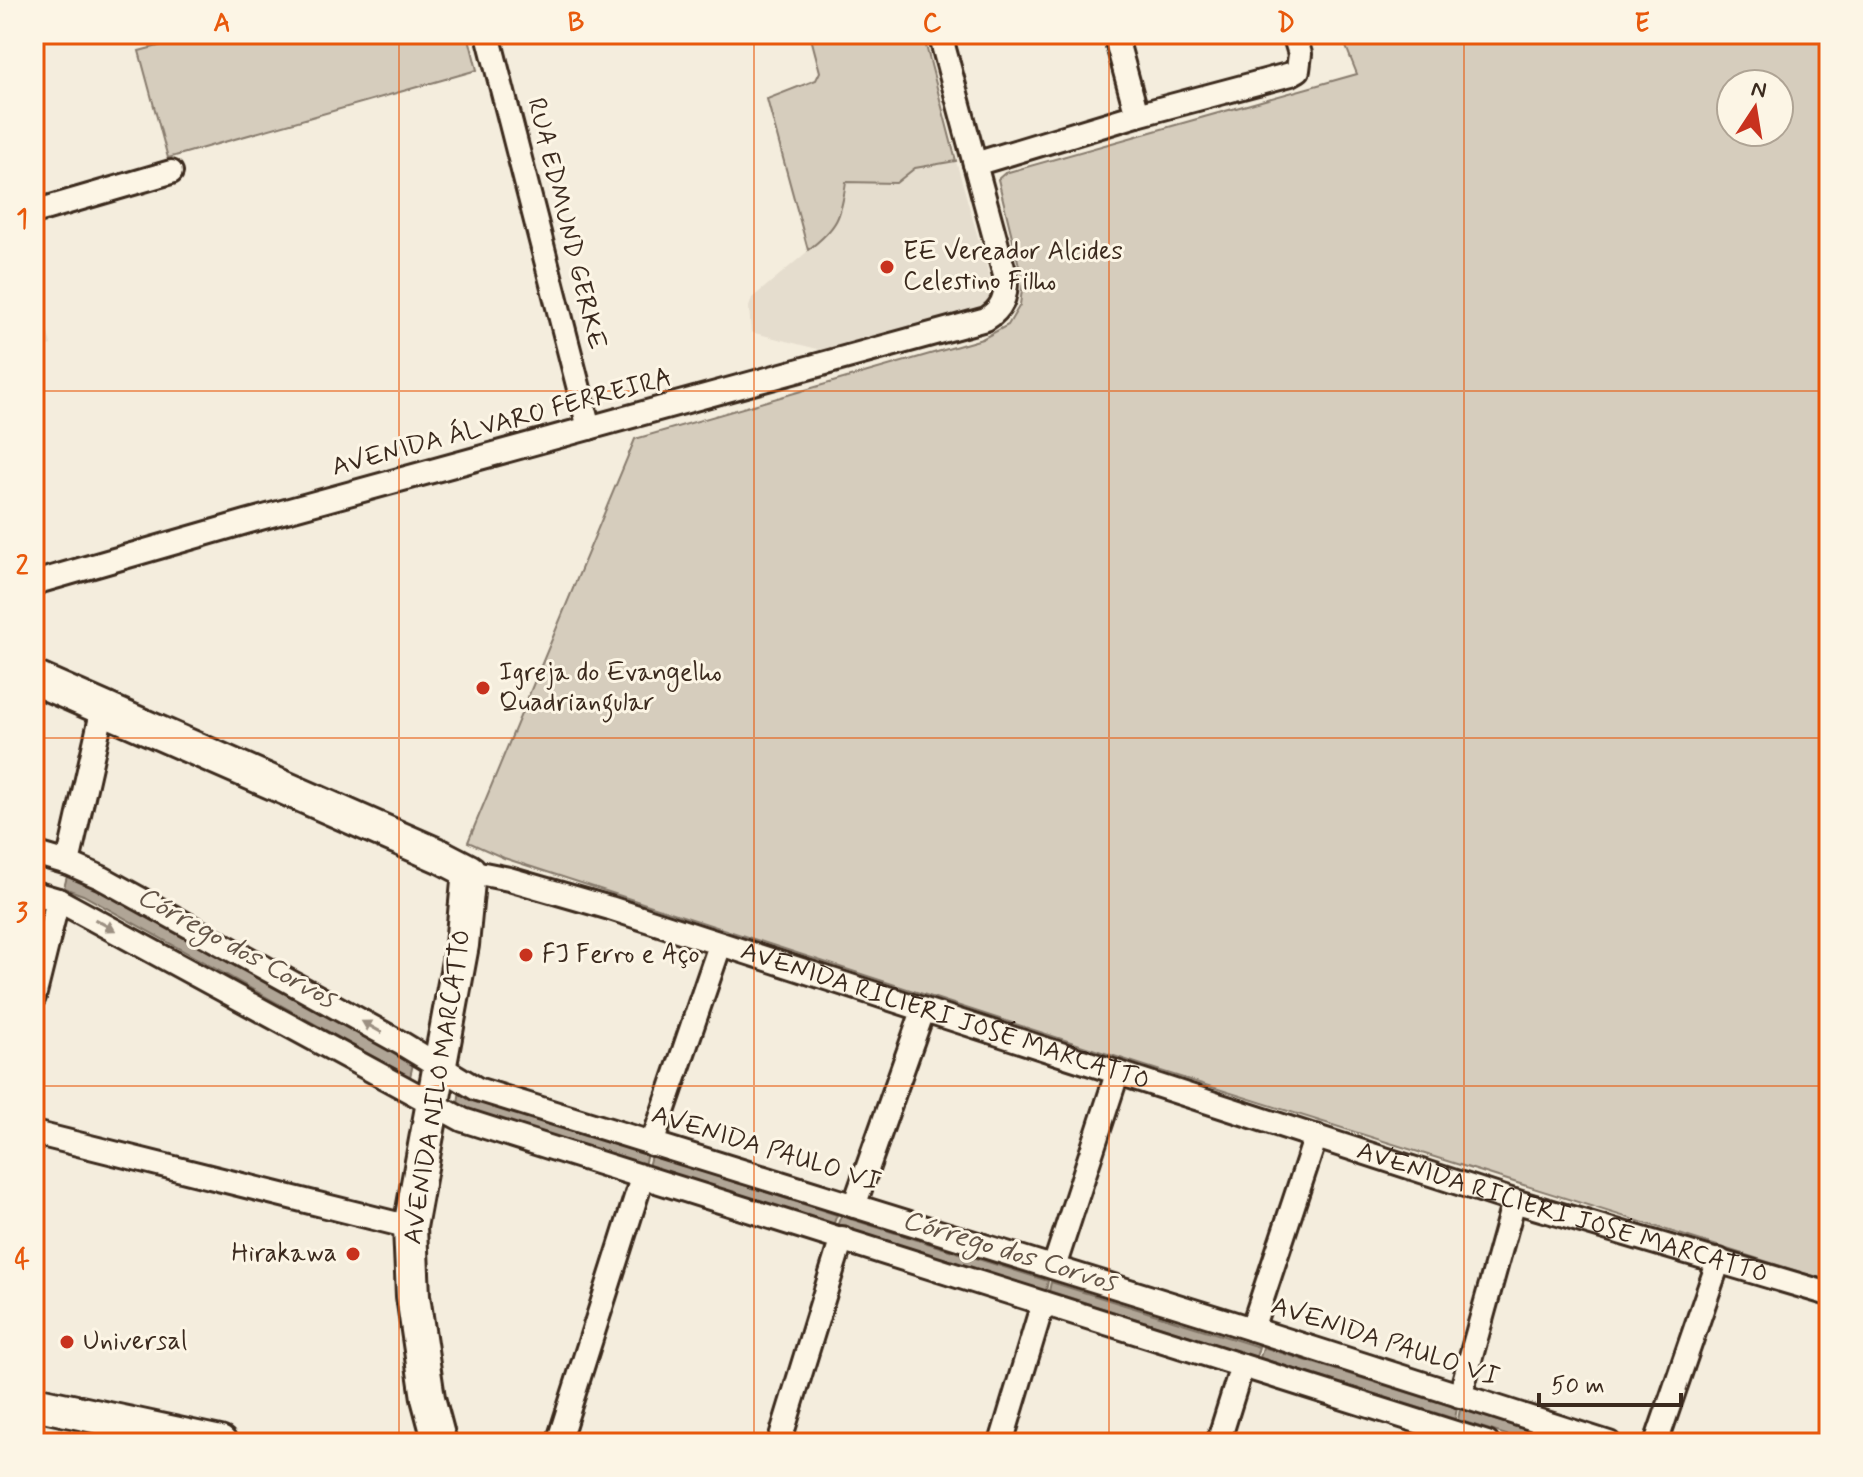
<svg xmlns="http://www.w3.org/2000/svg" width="1863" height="1477" viewBox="0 0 1863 1477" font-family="Mynerve,sans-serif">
	<rect width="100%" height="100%" fill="#f4eddd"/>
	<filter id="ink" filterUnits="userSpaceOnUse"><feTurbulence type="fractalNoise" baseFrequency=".0125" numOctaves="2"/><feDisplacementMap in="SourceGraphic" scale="16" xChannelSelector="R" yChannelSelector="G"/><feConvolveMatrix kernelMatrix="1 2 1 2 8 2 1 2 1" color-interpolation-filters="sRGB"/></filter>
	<g filter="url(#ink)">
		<path fill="#e5ddce" d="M 956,161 L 991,283 L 992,295 L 986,306 L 829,352 L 751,332 L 749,307 L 752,298 L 820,241 L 842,209 L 845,182 L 896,183 L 915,168 Z
			M 34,275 L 51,345 L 34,350 Z"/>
		<path fill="#d6cdbd" stroke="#887c6e" stroke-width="2" fill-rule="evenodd" d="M 164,34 L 468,34 L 477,70 L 168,158 L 139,51 L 166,44 Z
			M 810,34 L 923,34 L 956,161 L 915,168 L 896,183 L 846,182 C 841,217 838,227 808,250 L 767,99 L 816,80 L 820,72 Z
			M 1341,34 L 1829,34 L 1829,1281 L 1145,1066 L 504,858 L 468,842 L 635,439 L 982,339 L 1008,325 L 1020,305 L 1023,282 L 998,179 L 1005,173 L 1357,74 ZM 1731,84 L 1779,84 L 1779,132 L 1731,132 Z"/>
		<path fill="#b0a596" stroke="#817466" stroke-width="2" d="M 67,876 L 96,888 L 413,1064 L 410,1077 L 83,895 L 64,888 Z
			M 460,1089 L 470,1096 L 647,1153 L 644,1166 L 474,1112 L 458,1104 Z
			M 651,1155 L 837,1215 L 833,1225 L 648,1167 Z
			M 841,1216 L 1048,1281 L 1046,1291 L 837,1226 Z
			M 1051,1282 L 1259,1347 L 1256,1357 L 1049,1291 Z
			M 1263,1347 L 1457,1408 L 1455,1419 L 1260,1358 Z
			M 1460,1409 L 1567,1443 L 1532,1443 L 1458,1420 Z"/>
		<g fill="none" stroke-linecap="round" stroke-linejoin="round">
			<g stroke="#3b2a1e" stroke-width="28">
				<g id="street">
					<path d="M 488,34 L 589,428"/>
					<path d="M 1115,34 L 1137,115"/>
					<path d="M 975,164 L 1137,115 L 1291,74 L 1298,70 L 1300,54 L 1294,34"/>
					<path d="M 34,212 L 171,172"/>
					<path d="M 34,583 L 246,522 L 986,319 C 1002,309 1006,298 1006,279 L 940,34"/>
					<path d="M 34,853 L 68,863 L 102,878 L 401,1043 L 477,1089 L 1252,1329 L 1609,1443"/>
					<path d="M 68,863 L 103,708"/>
					<path id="s1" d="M 469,871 L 509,879 L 610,908 L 1514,1201 L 1829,1294"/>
					<path d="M 34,893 L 58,900 L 463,1120 L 1487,1443"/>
					<path d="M 34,997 L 58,900"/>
					<path d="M 34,1133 L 410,1227"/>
					<path d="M 652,1144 L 720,945"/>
					<path d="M 854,1206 L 923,1011"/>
					<path d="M 1054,1267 L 1117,1074"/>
					<path d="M 1252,1329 L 1316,1136"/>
					<path d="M 1460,1396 L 1514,1201"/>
					<path d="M 558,1443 L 642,1178"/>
					<path d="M 779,1443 L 842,1238"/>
					<path d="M 1001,1443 L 1043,1303"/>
					<path d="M 1218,1443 L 1242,1366"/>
					<path d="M 1656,1443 L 1719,1260"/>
				</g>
			</g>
			<g stroke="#3b2a1e" stroke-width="38">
				<path id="secondary" d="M 34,678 L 442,857 L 469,871 L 462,945 L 410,1227 L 413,1296 L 428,1398 L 440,1443
					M 34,1403 L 220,1443"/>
			</g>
			<use href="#street" stroke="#fcf5e5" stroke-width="22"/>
			<use href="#secondary" stroke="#fcf5e5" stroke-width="32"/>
		</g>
		<defs><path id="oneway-solid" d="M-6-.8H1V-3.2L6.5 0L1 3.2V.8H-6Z" transform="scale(2)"/></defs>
		<g fill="#9c9082">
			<use href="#oneway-solid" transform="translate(105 925) rotate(29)"/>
			<use href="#oneway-solid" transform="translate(372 1027) rotate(-151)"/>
		</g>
	</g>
	<path fill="none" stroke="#e8590c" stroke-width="2" stroke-opacity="0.55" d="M 399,34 L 399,1443M 754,34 L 754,1443M 1109,34 L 1109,1443M 1464,34 L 1464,1443M 34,391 L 1829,391M 34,738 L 1829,738M 34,1086 L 1829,1086"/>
	<g fill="#c8321e" stroke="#fcf5e5" stroke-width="3">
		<circle cx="887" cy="267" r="8"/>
		<circle cx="483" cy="688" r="8"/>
		<circle cx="526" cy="955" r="8"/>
		<circle cx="353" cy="1254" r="8"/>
		<circle cx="67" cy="1342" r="8"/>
	</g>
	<g text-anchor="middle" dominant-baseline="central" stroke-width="6" stroke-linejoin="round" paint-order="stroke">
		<g font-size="26" fill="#3b2a1e" stroke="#fcf5e5">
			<text transform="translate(566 224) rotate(76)">RUA EDMUND GERKE</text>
			<text transform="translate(502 423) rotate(-15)">AVENIDA ÁLVARO FERREIRA</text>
			<text stroke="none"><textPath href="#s1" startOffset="498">AVENIDA RICIERI JOSÉ MARCATTO</textPath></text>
			<text transform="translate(438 1087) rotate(-81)">AVENIDA NILO MARCATTO</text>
			<text transform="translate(766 1149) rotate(17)">AVENIDA PAULO VI</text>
			<text stroke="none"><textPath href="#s1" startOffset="1146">AVENIDA RICIERI JOSÉ MARCATTO</textPath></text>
			<text transform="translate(1385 1342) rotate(18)">AVENIDA PAULO VI</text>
		</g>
		<g font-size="26" fill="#3b2a1e" stroke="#fcf5e5" text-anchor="start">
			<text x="903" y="252">EE Vereador Alcides<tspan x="903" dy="30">Celestino Filho</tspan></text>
			<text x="499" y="673">Igreja do Evangelho<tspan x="499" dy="30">Quadriangular</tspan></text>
			<text x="542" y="955">FJ Ferro e Aço</text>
			<text x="337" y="1254" text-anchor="end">Hirakawa</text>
			<text x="83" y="1342">Universal</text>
		</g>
		<g font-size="28" font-style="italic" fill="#645548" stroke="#fcf5e5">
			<text transform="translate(236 948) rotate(29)">Córrego dos Corvos</text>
			<text transform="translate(1009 1252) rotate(17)">Córrego dos Corvos</text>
		</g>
	</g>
	<rect width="1863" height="1477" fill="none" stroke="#fcf5e5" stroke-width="88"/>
	<g transform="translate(1755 108) rotate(12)"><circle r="38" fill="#fcf5e5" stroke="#afa495" stroke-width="2"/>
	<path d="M0-6L14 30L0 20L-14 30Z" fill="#c8321e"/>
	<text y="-12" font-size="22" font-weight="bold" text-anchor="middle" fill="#3b2a1e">N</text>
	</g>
	<path d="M1539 1393v12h142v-12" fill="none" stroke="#3b2a1e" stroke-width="4"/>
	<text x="1551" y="1393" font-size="24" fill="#3b2a1e" stroke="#fcf5e5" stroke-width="6" paint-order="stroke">50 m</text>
	<rect x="44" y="44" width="1775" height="1389" fill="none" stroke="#e8590c" stroke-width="3"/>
	<g font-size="26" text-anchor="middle" font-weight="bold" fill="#e8590c">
		<text x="222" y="31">A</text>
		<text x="576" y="31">B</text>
		<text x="932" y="31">C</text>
		<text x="1286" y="31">D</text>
		<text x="1642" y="31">E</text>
		<text x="22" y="227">1</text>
		<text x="22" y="574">2</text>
		<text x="22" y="921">3</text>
		<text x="22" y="1268">4</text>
	</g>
</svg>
